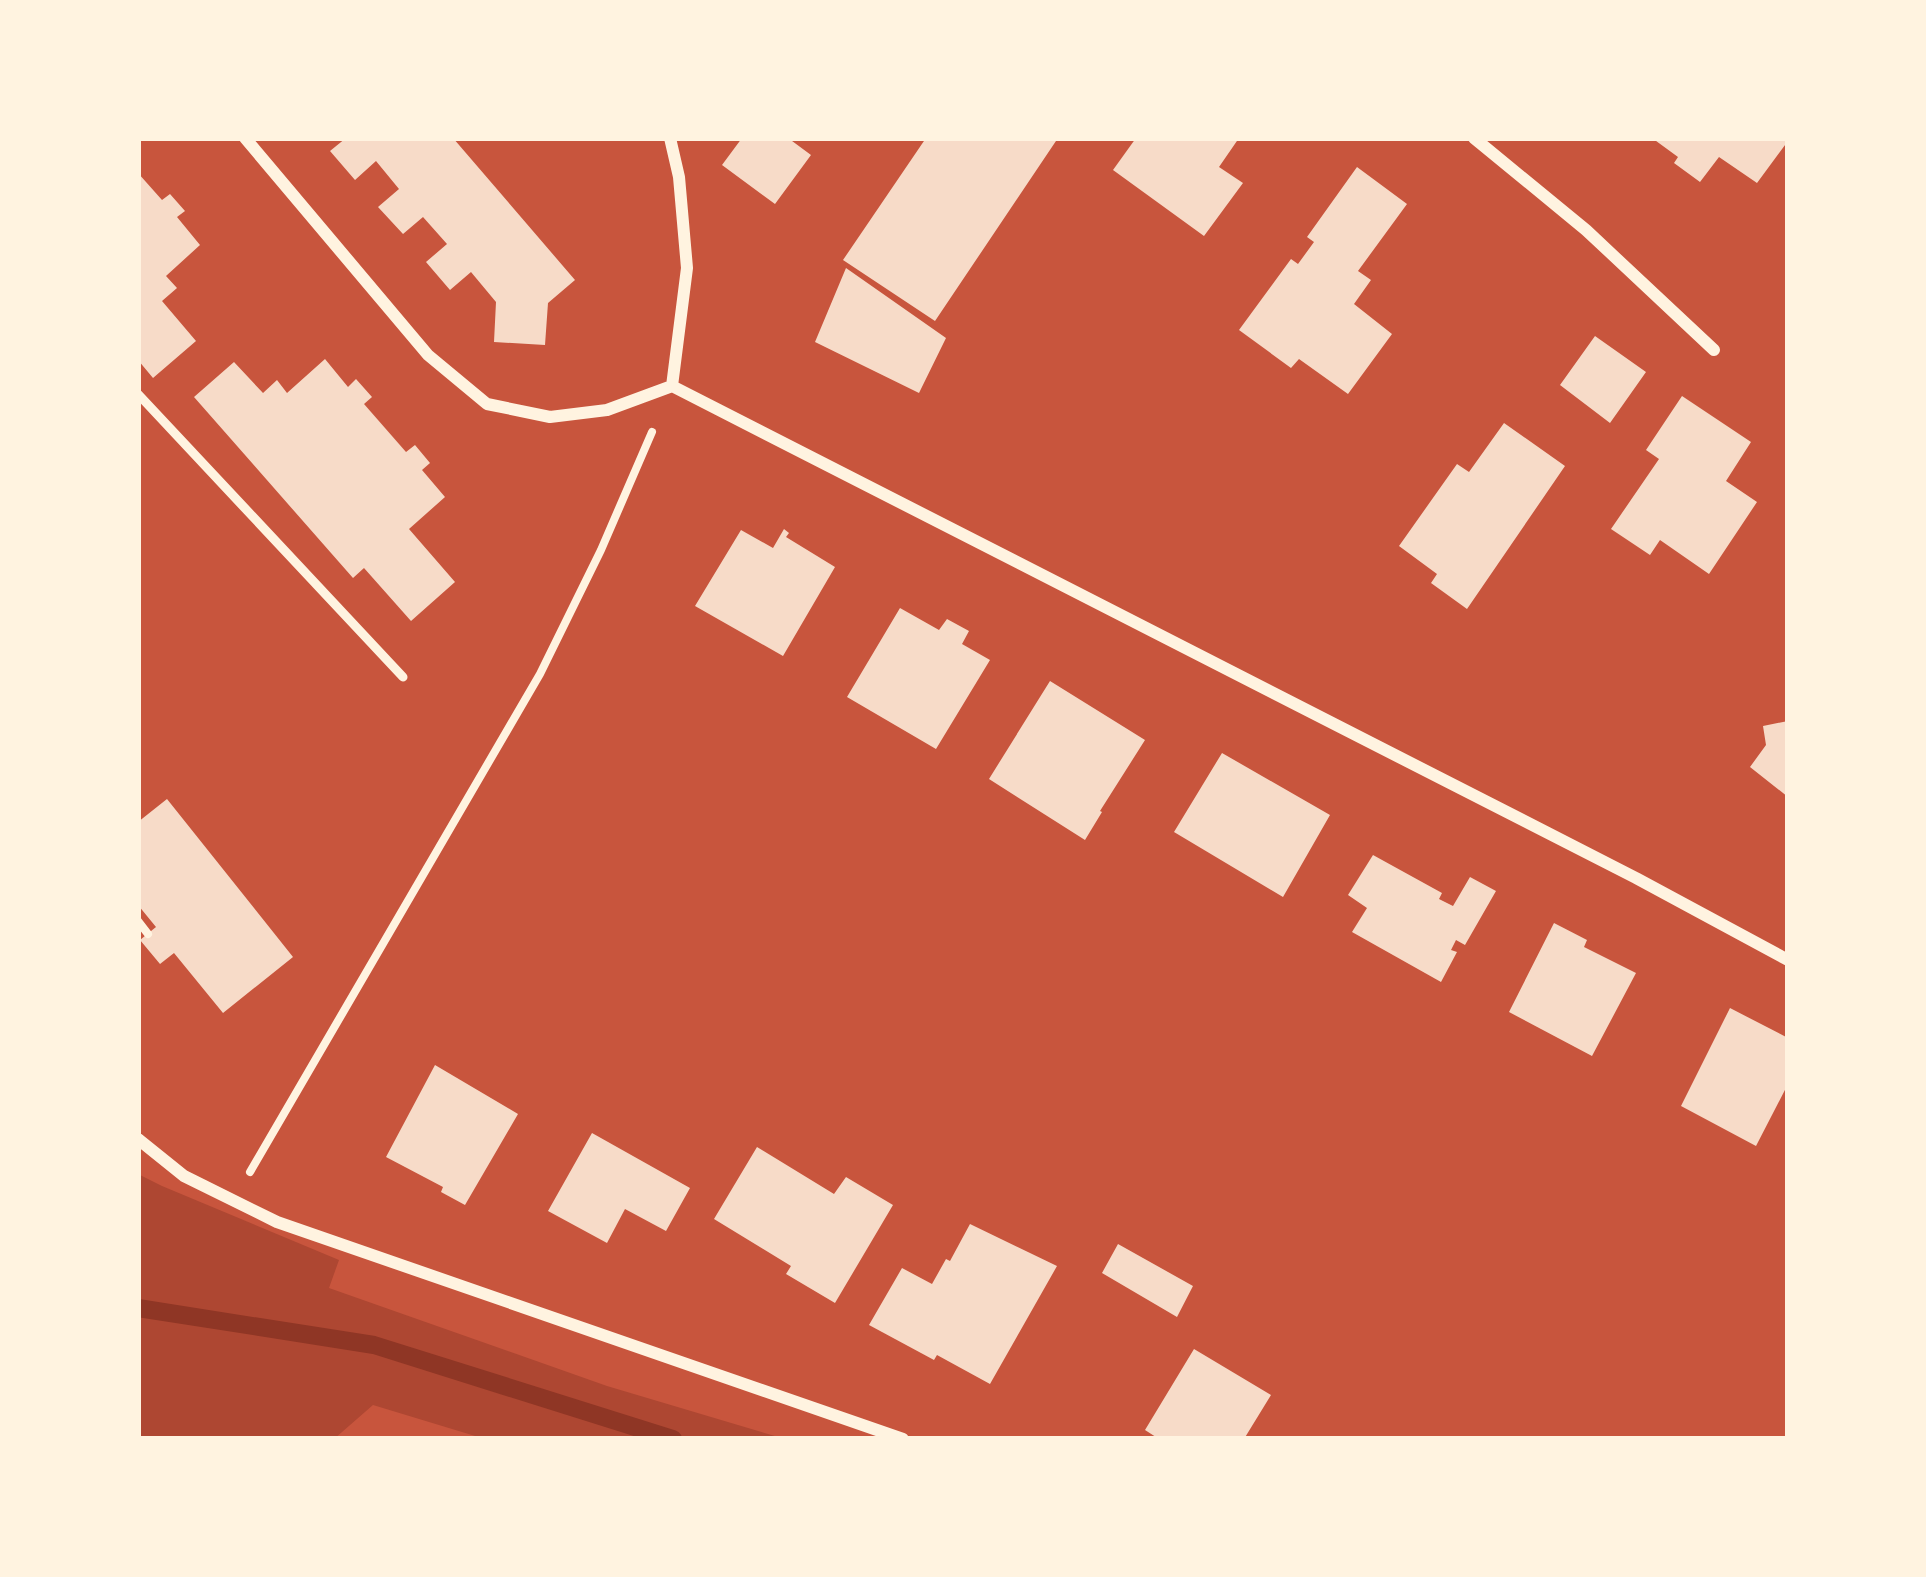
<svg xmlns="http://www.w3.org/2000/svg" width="1926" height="1577" viewBox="0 0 1926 1577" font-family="Commissioner,sans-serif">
	<rect width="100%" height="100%" fill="#c8553d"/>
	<path fill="#ae4732" d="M 138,1174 L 162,1186 L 339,1260 L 329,1288 L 607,1386 L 785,1439 L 485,1439 L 373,1405 L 334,1439 L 138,1439 Z"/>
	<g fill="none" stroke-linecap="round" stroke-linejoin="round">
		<path stroke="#8f3625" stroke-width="18" d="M 138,1308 L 374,1345 L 673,1439"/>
	</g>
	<path fill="#f7dbc8" d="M 346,138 L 453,138 L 575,280 L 548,303 L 545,345 L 494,342 L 496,302 L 471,272 L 450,290 L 426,262 L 447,244 L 423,217 L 403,234 L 378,207 L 399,189 L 376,161 L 355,180 L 330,151 Z
		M 742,138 L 788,138 L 811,155 L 775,204 L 722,165 Z
		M 926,138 L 1058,138 L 935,321 L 843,260 Z
		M 1136,138 L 1239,138 L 1219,167 L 1243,183 L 1204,236 L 1113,170 Z
		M 1652,138 L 1788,138 L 1788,141 L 1757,183 L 1719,157 L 1700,182 L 1674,163 L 1678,157 Z
		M 1357,167 L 1407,204 L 1358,271 L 1371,280 L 1354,304 L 1392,334 L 1348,394 L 1299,359 L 1291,368 L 1239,330 L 1291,259 L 1298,264 L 1314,242 L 1307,237 Z
		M 138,173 L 162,200 L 170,194 L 185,211 L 177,217 L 200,245 L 166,276 L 177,288 L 162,301 L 196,341 L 153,378 L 138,360 Z
		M 846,268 L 946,338 L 919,393 L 815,342 Z
		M 1595,336 L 1646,372 L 1610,423 L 1560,385 Z
		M 325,359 L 348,387 L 356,379 L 372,397 L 364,404 L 406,452 L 415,445 L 430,463 L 422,470 L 445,497 L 409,529 L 455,582 L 411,621 L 364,568 L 353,578 L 194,397 L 234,362 L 263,393 L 277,380 L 287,393 Z
		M 1682,396 L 1751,442 L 1726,481 L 1757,502 L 1709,574 L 1660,540 L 1650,555 L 1611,529 L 1659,459 L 1646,450 Z
		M 1504,423 L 1565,466 L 1467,609 L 1431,583 L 1437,574 L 1399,546 L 1457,464 L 1469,472 Z
		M 784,529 L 789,533 L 786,537 L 835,567 L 783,656 L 695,606 L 741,530 L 773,548 Z
		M 900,608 L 939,630 L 947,619 L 969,631 L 962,644 L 990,660 L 936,749 L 847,697 Z
		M 1050,681 L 1145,740 L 1100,811 L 1102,812 L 1085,840 L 989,779 Z
		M 1788,721 L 1788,797 L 1750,767 L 1766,745 L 1763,726 Z
		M 1222,753 L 1330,815 L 1283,897 L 1174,832 Z
		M 167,799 L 293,957 L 223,1013 L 174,953 L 160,964 L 140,940 L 156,927 L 138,905 L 138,822 Z
		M 1373,855 L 1442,893 L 1439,899 L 1453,906 L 1470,877 L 1496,891 L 1465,945 L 1456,940 L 1451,950 L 1457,952 L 1441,982 L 1352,932 L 1367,908 L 1348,895 Z
		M 1554,923 L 1587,940 L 1584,947 L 1636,973 L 1592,1056 L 1509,1012 Z
		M 1730,1008 L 1788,1038 L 1788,1084 L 1756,1146 L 1681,1106 Z
		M 435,1065 L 518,1114 L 465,1205 L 441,1192 L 443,1187 L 386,1157 Z
		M 592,1133 L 690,1188 L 666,1231 L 625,1209 L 607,1243 L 548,1211 Z
		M 757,1147 L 834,1194 L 846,1177 L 893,1205 L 835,1303 L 786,1274 L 791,1266 L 714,1219 Z
		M 970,1224 L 1057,1266 L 990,1384 L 937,1355 L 934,1360 L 869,1325 L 902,1268 L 932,1284 L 946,1259 L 950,1261 Z
		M 1118,1244 L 1193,1286 L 1177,1317 L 1102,1273 Z
		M 1194,1349 L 1271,1395 L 1244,1439 L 1159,1439 L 1145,1430 Z"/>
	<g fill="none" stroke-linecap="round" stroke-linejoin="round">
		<path stroke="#fff3e0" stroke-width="8" d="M 138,921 L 148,934
			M 250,1172 L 540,674 L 601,550 L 652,432"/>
		<path stroke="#fff3e0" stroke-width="9" d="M 138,394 L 403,677"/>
		<path stroke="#fff3e0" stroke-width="12" d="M 245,138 L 428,355 L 487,404 L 550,417 L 607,410 L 672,386
			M 670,138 L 679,177 L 687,268 L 672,386
			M 1474,138 L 1586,230 L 1714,350
			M 672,386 L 1636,878 L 1788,960
			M 138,1139 L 184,1176 L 277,1222 L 903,1439"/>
	</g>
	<rect width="1926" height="1577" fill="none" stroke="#fff3e0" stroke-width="282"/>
</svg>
